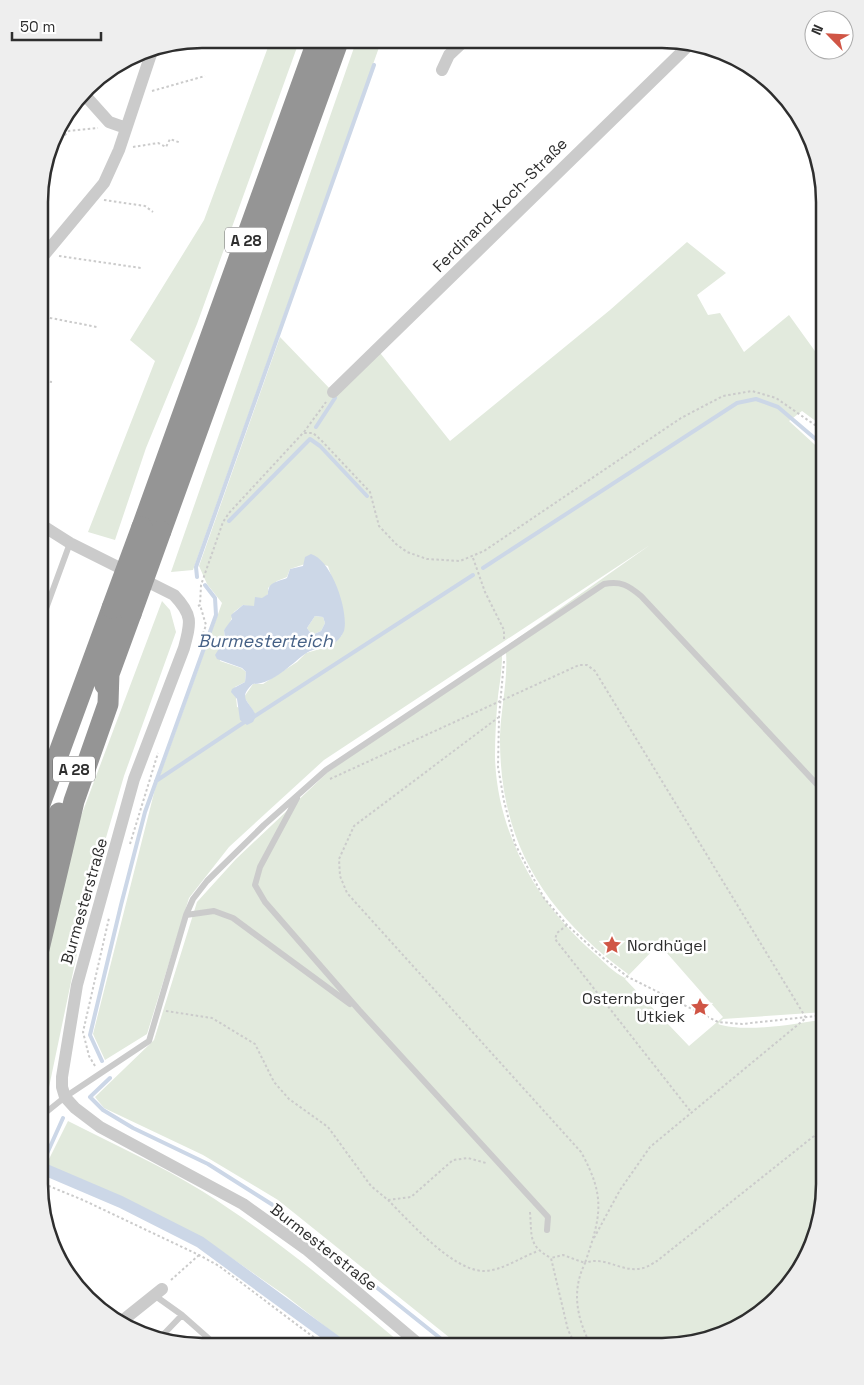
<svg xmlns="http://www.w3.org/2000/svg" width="864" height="1385" viewBox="0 0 864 1385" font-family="'Space Grotesk',sans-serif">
	<rect width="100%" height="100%" fill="#fff"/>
	<path fill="#e2eadd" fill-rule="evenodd" d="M 271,39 L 300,39 L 197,324 L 146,448 L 115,540 L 88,532 L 155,361 L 130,340 L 204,220 Z
		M 357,39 L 382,39 L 193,570 L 171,572 Z
		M 687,242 L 726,273 L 697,295 L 708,315 L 720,313 L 744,352 L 789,315 L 825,365 L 825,428 L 802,411 L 789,421 L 825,454 L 825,1012 L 723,1019 L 718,1024 C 745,1033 797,1024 825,1019 L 825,1195 L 813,1246 L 792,1282 L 725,1334 L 663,1346 L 460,1346 L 278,1200 L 203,1155 L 104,1108 L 95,1097 L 154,1040 L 197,902 L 236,859 L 328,772 L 650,545 L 324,760 L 229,847 L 189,898 L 147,1034 L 105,1060 L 93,1034 L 155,789 L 222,603 L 207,584 L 199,566 L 280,337 L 333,392 L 377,349 L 450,441 L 610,310 ZM 305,559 L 328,566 L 329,569 L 344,616 L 342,635 L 327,647 L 306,653 L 297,662 L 263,684 L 253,684 L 244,697 L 254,712 L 237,707 L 235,687 L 245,682 L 246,672 L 241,668 L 220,661 L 219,646 L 225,639 L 224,630 L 229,625 L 234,612 L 243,605 L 254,607 L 259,598 L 262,599 L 268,594 L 268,588 L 277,581 L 287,577 L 290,569 L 305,564 ZM 506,652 C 508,680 501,708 500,736 C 499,842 544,912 628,974 L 625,978 C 614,973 604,962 595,954 C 538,905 497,834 495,757 C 495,737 496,716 498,696 C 500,682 502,670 502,655 ZM 659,944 L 723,1017 L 689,1046 L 625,979 Z
		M 162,601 L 170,610 L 176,632 L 124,776 L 89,896 L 48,1092 L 39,1103 L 39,995 L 72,840 Z
		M 315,616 L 323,617 L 325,623 L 321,631 L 312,635 L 307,628 Z
		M 68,1121 C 113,1144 160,1165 202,1191 C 275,1237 339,1291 404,1346 L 349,1345 L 286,1296 L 210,1243 L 132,1202 L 46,1165 Z"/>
	<path fill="#ccd7e7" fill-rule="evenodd" d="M 311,554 C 332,560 349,612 344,631 C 335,651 319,644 305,654 C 290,665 273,684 253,684 C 236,699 251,702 256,716 L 253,722 L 247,725 L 240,720 L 237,699 L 231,692 L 232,689 L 245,682 L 246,672 L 242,668 L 217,659 L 215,655 L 225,639 L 224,630 L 232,619 L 231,615 L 243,605 L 254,606 L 255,597 L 262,598 L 268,594 C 268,581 278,582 287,578 L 290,569 L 303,566 L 305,557 ZM 315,616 L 323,617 L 325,623 L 321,631 L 312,635 L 307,628 Z"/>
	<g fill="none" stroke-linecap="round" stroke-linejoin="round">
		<path stroke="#ccd7e7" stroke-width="4" d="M 316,427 L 335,398
			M 229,521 L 310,439 L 320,446 L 367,496
			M 483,568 L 737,403 L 756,399 L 778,407 L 825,447
			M 197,577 L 196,567 L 374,65
			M 252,718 L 473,575
			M 156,781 L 246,721
			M 102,1061 L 90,1035 L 121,905 L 145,812 L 216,615 L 215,598 L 205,585
			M 110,1078 L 90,1097 L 103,1110 L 133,1128 L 208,1164 L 276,1207 L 450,1346
			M 41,1167 L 63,1118"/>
		<path stroke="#ccd7e7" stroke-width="12" d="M 39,1167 L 121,1202 L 200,1242 L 341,1345"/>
		<path stroke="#cbcbcb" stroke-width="2" stroke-dasharray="2.5 2.5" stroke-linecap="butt" d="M 152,91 L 205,76
			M 133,147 L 158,143 L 166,147 L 170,139 L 181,143
			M 50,149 L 69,131 L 98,128
			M 104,200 L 145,206 L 153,212
			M 59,256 L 141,268
			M 40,316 L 97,327
			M 40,380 L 52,382
			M 304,432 L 326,402
			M 473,558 L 485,592 L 504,630 L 504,639
			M 198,606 L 200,605 L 201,585 L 223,522 L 229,513 L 303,433 L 313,433 L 321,440 L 370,492 L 379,526 L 396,544 L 407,552 L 427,559 L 460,561 L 484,551 L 681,418 L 723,396 L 752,391 L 776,398 L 825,432
			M 198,648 L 206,625 L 200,605
			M 504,661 L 499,717 L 498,767 L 504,801 L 515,844 L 544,898 L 567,925 L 602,957 L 628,977 L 718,1022 L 742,1024 L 825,1015
			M 499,717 L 354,826 L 339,859 L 340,876 L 347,893 L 581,1152 C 606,1197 601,1216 585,1263 L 563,1255 L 551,1258
			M 330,779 L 579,665 L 587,665 L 595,671 L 806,1018 L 650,1147 L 620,1190 L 594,1238
			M 130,844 L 158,753
			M 567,925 L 557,933 L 555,939 L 691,1112
			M 166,1011 L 212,1018 L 255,1044 L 274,1082 L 289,1099 L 328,1127 L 371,1186 L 388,1200 L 411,1197 L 453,1160 L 468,1158 L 486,1163
			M 95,1066 L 89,1056 L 83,1032 L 109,918
			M 39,1182 L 83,1200 L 199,1255 L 219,1266 L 324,1345
			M 388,1200 C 409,1221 452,1270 483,1271 C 502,1271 521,1257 538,1251
			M 530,1212 C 532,1236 528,1246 551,1258 L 568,1330 L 576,1346
			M 171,1280 L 199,1255
			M 591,1346 C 577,1318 571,1292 585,1263 C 605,1255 623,1274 643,1268 C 648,1267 653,1263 657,1261 L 814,1136 L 825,1124"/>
		<path stroke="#cbcbcb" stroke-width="6" d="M 40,625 L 70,543
			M 297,798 L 260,867 L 255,885 L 265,902 L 359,1010 L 548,1217 L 547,1230
			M 186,915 L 214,911 L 233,918 L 350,1004
			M 39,1118 L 65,1097 L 149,1041 L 186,915 L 193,899 L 207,881 L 264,825 L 326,770 L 604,584 C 621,581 628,585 641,596 L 825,793
			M 154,1295 L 182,1315 L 216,1345
			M 161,1337 L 182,1315"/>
		<path stroke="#cbcbcb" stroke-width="12" d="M 442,70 L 449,55 L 465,40
			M 83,93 L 109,122 L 126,128
			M 40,260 L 104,183 L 119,150 L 153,48
			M 333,392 L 691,43
			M 40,524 L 70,543 L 174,595 C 193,615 191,622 184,648 L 134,779 L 77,985 L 62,1077 L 62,1087 L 65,1097 L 75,1108 L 100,1127 L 243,1204 L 306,1249 L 421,1346
			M 122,1321 L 162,1289"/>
		<path stroke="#959595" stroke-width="21" d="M 142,527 L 318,39
			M 161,531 L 339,39
			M 105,685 L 131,614
			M 39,807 L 112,608
			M 39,866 L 59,813
			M 39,949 L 74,801 L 108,704 L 109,672"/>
		<path stroke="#959595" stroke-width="21" d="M 112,608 L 142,527
			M 131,614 L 161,531"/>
	</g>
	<defs>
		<g id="sight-bare" transform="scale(1.5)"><path d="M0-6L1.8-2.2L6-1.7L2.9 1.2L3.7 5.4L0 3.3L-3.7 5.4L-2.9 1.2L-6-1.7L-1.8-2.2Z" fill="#d05545" stroke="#fff" stroke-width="2.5" paint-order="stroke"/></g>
	</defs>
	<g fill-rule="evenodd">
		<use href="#sight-bare" x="612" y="945"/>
		<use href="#sight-bare" x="700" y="1007"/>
	</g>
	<g text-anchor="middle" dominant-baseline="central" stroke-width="5" stroke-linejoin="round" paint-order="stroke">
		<g fill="#fff" stroke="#6d6d6d" stroke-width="1">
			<rect x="225" y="227.5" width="42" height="25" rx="4"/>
			<rect x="53" y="756.5" width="42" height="25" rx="4"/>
		</g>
		<g font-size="15" font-weight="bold" fill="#2e2e2e">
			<text x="246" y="240">A 28</text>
			<text x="74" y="769">A 28</text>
		</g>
		<g font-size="16" fill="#2e2e2e" stroke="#fff">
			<text transform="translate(500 205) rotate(-45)">Ferdinand-Koch-Straße</text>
			<text transform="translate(84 901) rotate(-74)">Burmesterstraße</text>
			<text transform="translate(324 1247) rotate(38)">Burmesterstraße</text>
		</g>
		<g font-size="16" fill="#2e2e2e" stroke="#fff" text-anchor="start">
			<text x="627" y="945">Nordhügel</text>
			<text x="685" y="998" text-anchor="end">Osternburger<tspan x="685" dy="18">Utkiek</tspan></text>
		</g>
		<g font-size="18" font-style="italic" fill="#466186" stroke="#fff">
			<text x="265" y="640">Burmesterteich</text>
		</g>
	</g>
	<path d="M0 0H864V1385H0ZM202 48H662A154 154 0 0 1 816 202V1184A154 154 0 0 1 662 1338H202A154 154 0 0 1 48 1184V202A154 154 0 0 1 202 48Z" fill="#eee" fill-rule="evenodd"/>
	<path fill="none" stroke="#2e2e2e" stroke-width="2.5" d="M202 48H662A154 154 0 0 1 816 202V1184A154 154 0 0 1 662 1338H202A154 154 0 0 1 48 1184V202A154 154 0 0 1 202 48Z"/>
	<g transform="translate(829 35) rotate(294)"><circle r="24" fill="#ffffff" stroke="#ababab"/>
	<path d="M0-4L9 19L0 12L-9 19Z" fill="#d05545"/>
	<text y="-8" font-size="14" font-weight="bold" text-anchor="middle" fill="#2e2e2e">N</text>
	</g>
	<path d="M12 32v8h89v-8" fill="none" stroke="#2e2e2e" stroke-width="2.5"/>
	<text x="20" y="32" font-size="15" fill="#2e2e2e" stroke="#ffffff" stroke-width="4" paint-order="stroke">50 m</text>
</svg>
